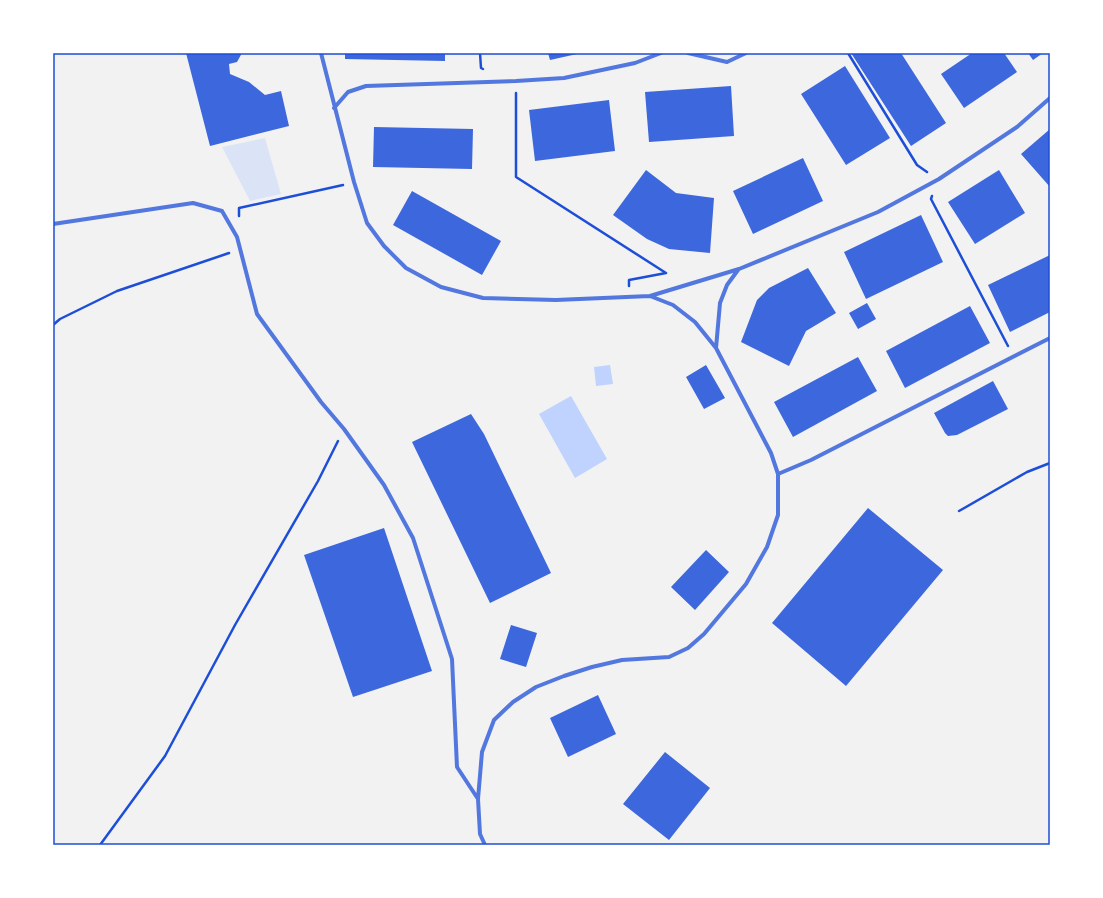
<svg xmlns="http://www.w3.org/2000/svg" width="1103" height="898" viewBox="0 0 1103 898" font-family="'Archivo Narrow',sans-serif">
	<rect width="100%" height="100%" fill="#f2f2f2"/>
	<path fill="#dbe4f7" d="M 265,138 L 281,194 L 250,201 L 222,147 Z"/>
	<path fill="#bfd3fe" d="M 610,365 L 613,384 L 596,386 L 594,367 Z
		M 571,396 L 607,459 L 575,478 L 539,414 Z"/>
	<path fill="#3d67dc" d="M 186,53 L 242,53 L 237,62 L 229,64 L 230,74 L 249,82 L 265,95 L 281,91 L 289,126 L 210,146 Z
		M 345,53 L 445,53 L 445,61 L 345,59 Z
		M 548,53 L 577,53 L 577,54 L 550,60 Z
		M 851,53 L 901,53 L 946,123 L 911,146 Z
		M 972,53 L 1004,53 L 1017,72 L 964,108 L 941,74 Z
		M 1028,53 L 1043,53 L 1033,60 Z
		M 845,66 L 890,138 L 846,165 L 801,94 Z
		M 731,86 L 734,136 L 649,142 L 645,92 Z
		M 609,100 L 615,151 L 535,161 L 529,110 Z
		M 374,127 L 473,129 L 472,169 L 373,167 Z
		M 1050,129 L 1050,187 L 1021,154 Z
		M 803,158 L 823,201 L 753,234 L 733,191 Z
		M 646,170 L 676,193 L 714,198 L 710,253 L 669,249 L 647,239 L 613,215 Z
		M 999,170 L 1025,213 L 975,244 L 948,202 Z
		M 412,191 L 501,241 L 482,275 L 393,225 Z
		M 921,215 L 943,262 L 866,299 L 844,252 Z
		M 1050,255 L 1050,312 L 1010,332 L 988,285 Z
		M 808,268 L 836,313 L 806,331 L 789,366 L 741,342 L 757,300 L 769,288 Z
		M 867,303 L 876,319 L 858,329 L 849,313 Z
		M 970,306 L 990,343 L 905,388 L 886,351 Z
		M 858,357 L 877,391 L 793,437 L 774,402 Z
		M 706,365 L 725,398 L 704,409 L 686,377 Z
		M 993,381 L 1008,409 L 957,435 L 948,436 L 945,433 L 934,413 Z
		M 471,414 L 484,434 L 551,573 L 490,603 L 412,442 Z
		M 868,508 L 943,570 L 846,686 L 772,623 Z
		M 384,528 L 432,671 L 353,697 L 304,555 Z
		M 706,550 L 729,572 L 695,610 L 671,587 Z
		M 511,625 L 537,633 L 526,667 L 500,659 Z
		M 598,695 L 616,734 L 568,757 L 550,718 Z
		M 665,752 L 710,788 L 669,840 L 623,804 Z"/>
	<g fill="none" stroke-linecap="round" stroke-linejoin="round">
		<path stroke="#1d4ed8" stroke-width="2.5" d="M 480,53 L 481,68 L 483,69
			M 848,53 L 917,165 L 927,172
			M 516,93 L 516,177 L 666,273 L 629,280 L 629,286
			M 932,196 L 931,199 L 1008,346
			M 239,216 L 239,208 L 343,185
			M 53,325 L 60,319 L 117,291 L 229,253
			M 959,511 L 1027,472 L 1050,463
			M 100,845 L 165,756 L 235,625 L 318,481 L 338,441"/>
		<path stroke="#5277de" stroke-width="4" d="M 321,53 L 354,182 L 367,223 L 384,246 L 406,268 L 441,287 L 483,298 L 556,300 L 650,296 L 673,305 L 695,322 L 716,348 L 771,453 L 778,474 L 778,515 L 767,547 L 746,584 L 704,634 L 688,648 L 669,657 L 622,660 L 592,667 L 564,676 L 536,687 L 513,702 L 494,720 L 482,752 L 478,799 L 480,834 L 485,845
			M 688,53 L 727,62 L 746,53
			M 334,108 L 348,92 L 366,86 L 516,81 L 564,78 L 635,63 L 661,53
			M 53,224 L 193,203 L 222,211 L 237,237 L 257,314 L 321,402 L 344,429 L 384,485 L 413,538 L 452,659 L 457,767 L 478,799
			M 650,296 L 739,269 L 878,212 L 939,179 L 1017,127 L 1050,98
			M 716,348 L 720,303 L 727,285 L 738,270
			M 778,474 L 811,460 L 1050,338"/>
	</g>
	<rect width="1103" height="898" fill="none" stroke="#ffffff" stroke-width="108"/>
	<rect x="54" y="54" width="995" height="790" fill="none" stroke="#1d4ed8" stroke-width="1.5"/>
</svg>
